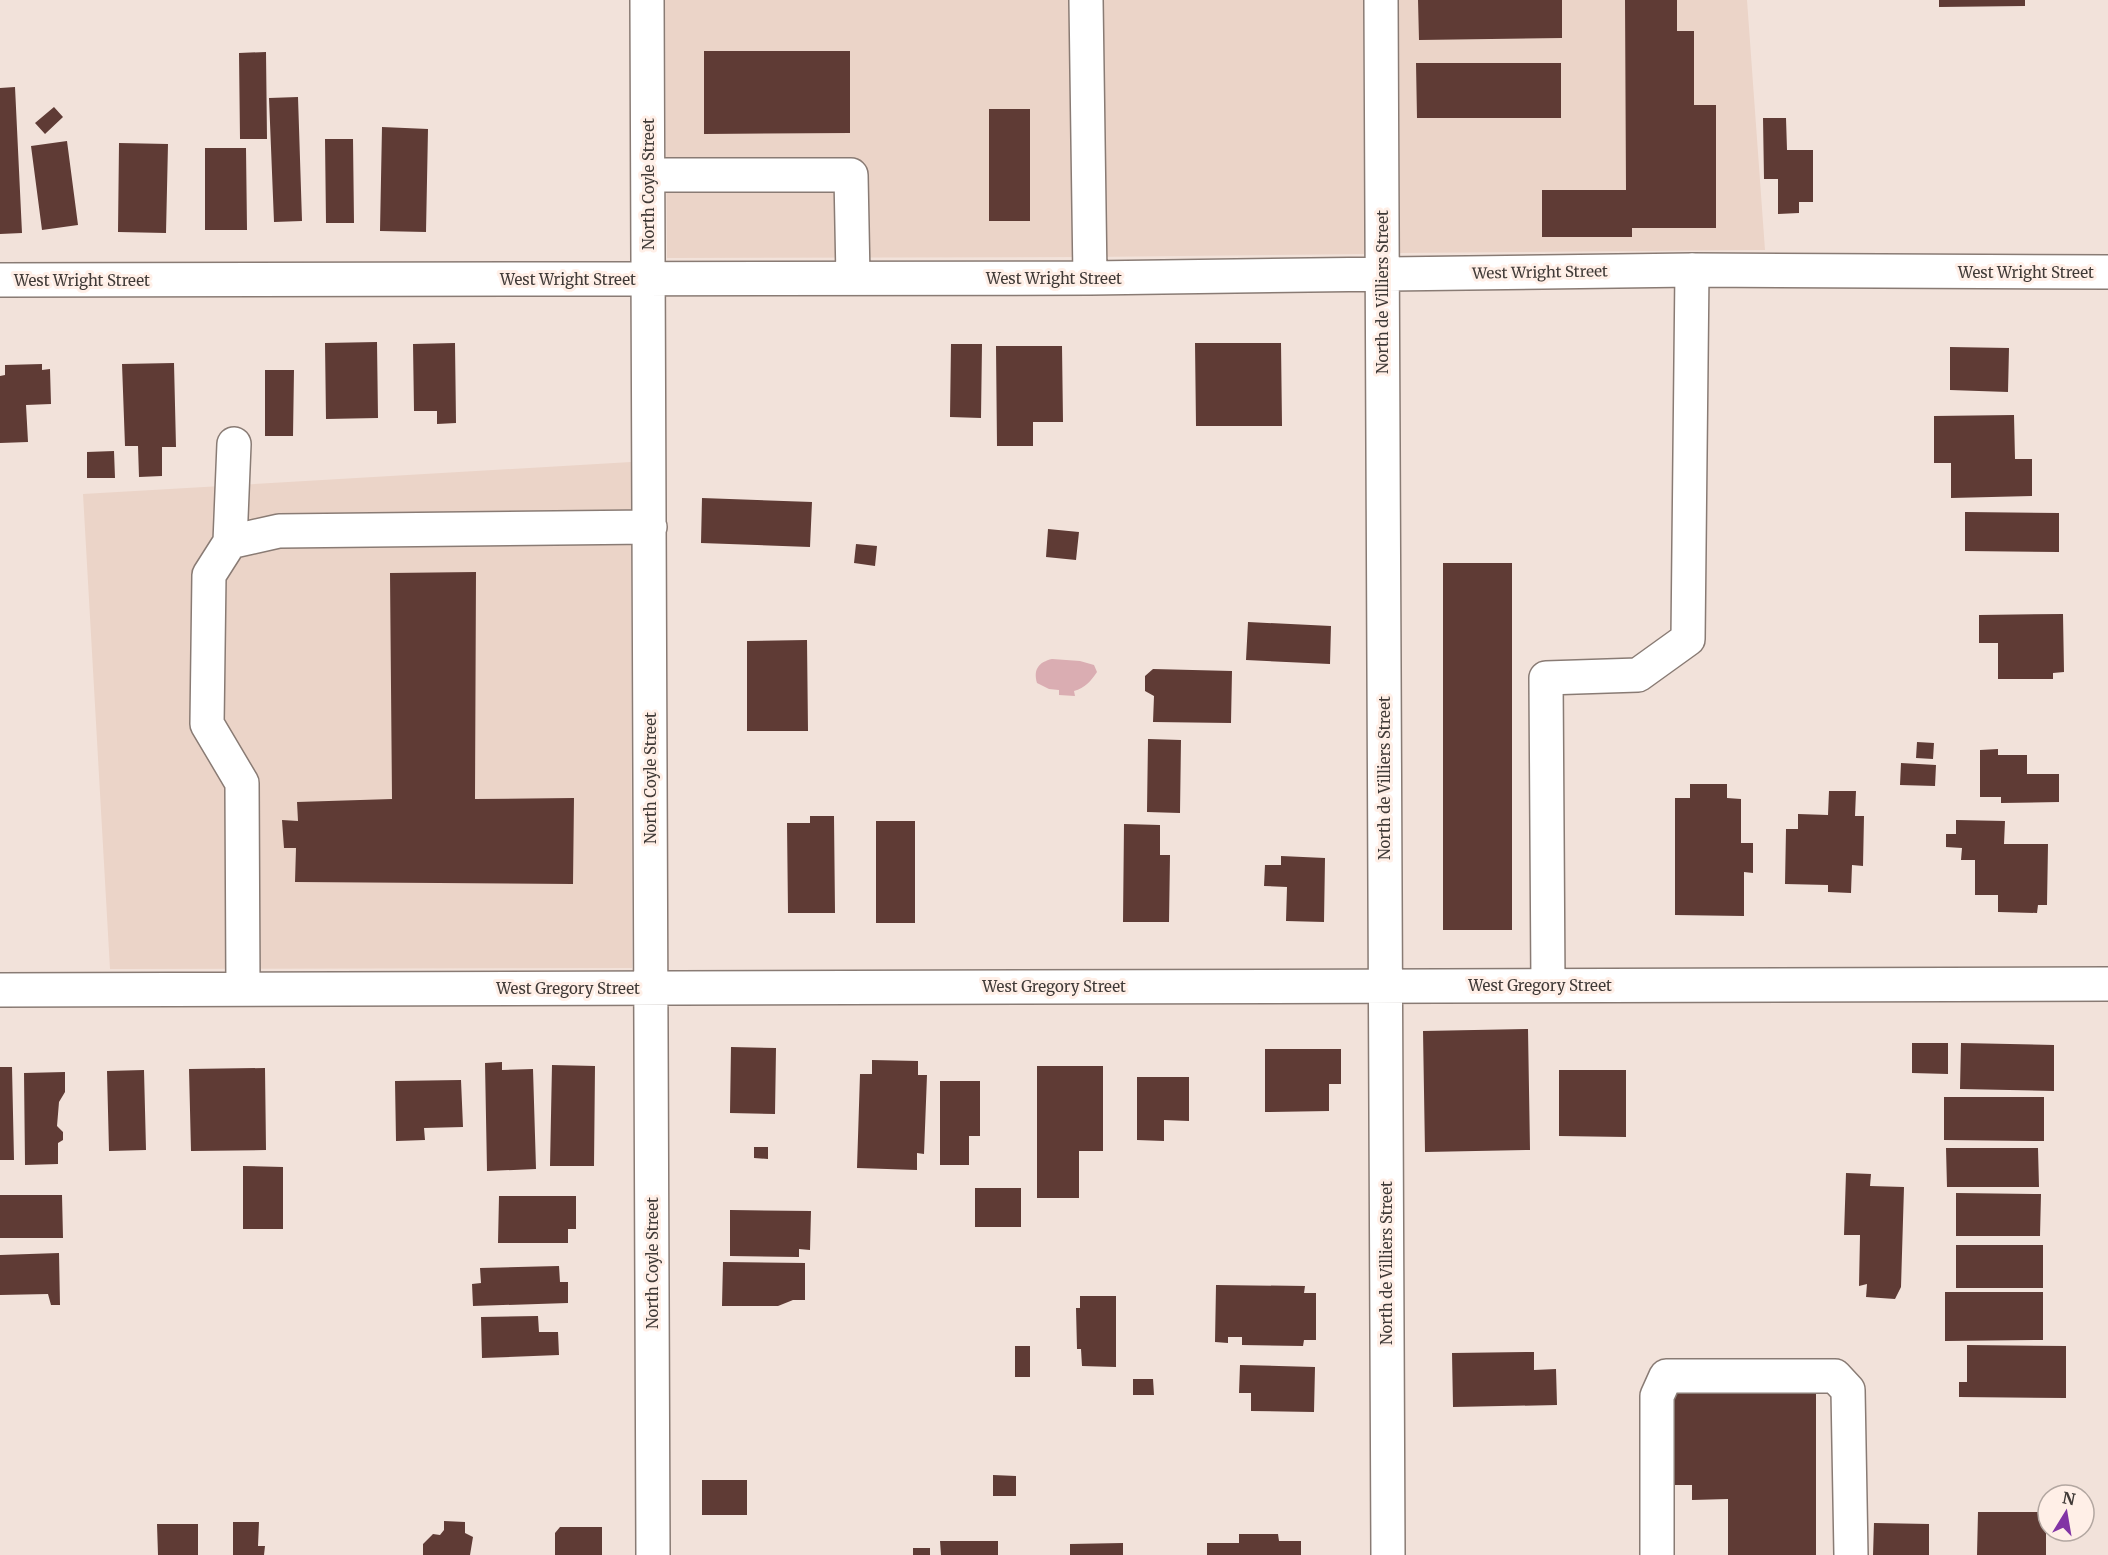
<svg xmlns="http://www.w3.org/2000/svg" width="2108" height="1555" viewBox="0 0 2108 1555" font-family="Merriweather,serif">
	<rect width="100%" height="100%" fill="#f2e2da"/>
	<path fill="#ebd4c8" d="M 665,0 L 1363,0 L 1364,254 L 1091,257 L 667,258 Z
		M 1399,0 L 1747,0 L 1765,250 L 1400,253 Z
		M 631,462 L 632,968 L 110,969 L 83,494 Z"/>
	<path fill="#daadb2" d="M 1052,659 L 1080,661 L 1094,665 L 1097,672 C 1091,681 1085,688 1074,691 L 1075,696 L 1059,695 L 1059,690 L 1049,689 L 1037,683 C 1033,669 1039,662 1052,659 Z"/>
	<path fill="#5f3b35" d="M 1418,0 L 1562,0 L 1562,38 L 1419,40 Z
		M 1625,0 L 1677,0 L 1677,31 L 1694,31 L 1694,105 L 1716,105 L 1716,228 L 1632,228 L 1632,237 L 1542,237 L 1542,190 L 1626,190 Z
		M 1939,0 L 2025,0 L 2025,6 L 1939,7 Z
		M 704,51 L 850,51 L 850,133 L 704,134 Z
		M 266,52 L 267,139 L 240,139 L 239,53 Z
		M 1416,63 L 1561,63 L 1561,118 L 1417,118 Z
		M 15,87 L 22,233 L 0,234 L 0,88 Z
		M 298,97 L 302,221 L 274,222 L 269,98 Z
		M 54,107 L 63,117 L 45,134 L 35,123 Z
		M 989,109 L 1030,109 L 1030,221 L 989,221 Z
		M 1763,118 L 1786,118 L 1787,150 L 1813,150 L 1813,202 L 1799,202 L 1799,213 L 1778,214 L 1778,179 L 1764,179 Z
		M 382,127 L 428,129 L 426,232 L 380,231 Z
		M 325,139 L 353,139 L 354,223 L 326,223 Z
		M 67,141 L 78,225 L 42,230 L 31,146 Z
		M 119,143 L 168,144 L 166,233 L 118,232 Z
		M 205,148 L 246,148 L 247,230 L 205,230 Z
		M 377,342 L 378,418 L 326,419 L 325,343 Z
		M 455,343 L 456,423 L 437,424 L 437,411 L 414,411 L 413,344 Z
		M 1195,343 L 1281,343 L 1282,426 L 1196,426 Z
		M 951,344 L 982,344 L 981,418 L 950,417 Z
		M 996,346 L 1062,346 L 1063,422 L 1033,422 L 1033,446 L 997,446 Z
		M 1950,347 L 2009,348 L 2008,392 L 1950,390 Z
		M 174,363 L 176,447 L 162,447 L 162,476 L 139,477 L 138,446 L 125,446 L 122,364 Z
		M 42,364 L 42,370 L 50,369 L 51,404 L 26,405 L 28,442 L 0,443 L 0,376 L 5,375 L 5,365 Z
		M 265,370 L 294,370 L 293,436 L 265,436 Z
		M 2014,415 L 2015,459 L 2032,459 L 2032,496 L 1951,498 L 1951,463 L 1934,463 L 1934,416 Z
		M 114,451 L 115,478 L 87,478 L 87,452 Z
		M 702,498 L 812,502 L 810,547 L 701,543 Z
		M 1965,512 L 2059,513 L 2059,552 L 1965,551 Z
		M 1048,529 L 1079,532 L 1076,560 L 1046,557 Z
		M 856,544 L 877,546 L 875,566 L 854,563 Z
		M 1443,563 L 1512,563 L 1512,930 L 1443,930 Z
		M 476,572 L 475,799 L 574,798 L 573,884 L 295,882 L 296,848 L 284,848 L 282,820 L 298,821 L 297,802 L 392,799 L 390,573 Z
		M 2063,614 L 2064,672 L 2053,673 L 2053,679 L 1998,679 L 1998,643 L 1979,643 L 1979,615 Z
		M 1248,622 L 1331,626 L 1330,664 L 1246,660 Z
		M 807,640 L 808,731 L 747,731 L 747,641 Z
		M 1153,669 L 1232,671 L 1231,723 L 1153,722 L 1154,696 L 1145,691 L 1145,676 Z
		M 1148,739 L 1181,740 L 1180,813 L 1147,812 Z
		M 1917,742 L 1934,743 L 1933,759 L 1916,758 Z
		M 1998,749 L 1998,755 L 2027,755 L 2027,774 L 2059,774 L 2059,802 L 2001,803 L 2001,797 L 1980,797 L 1980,750 Z
		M 1901,763 L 1936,765 L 1935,786 L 1900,785 Z
		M 1690,784 L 1727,784 L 1727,798 L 1741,799 L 1741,843 L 1753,843 L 1753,873 L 1744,872 L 1744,916 L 1675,915 L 1675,798 L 1690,798 Z
		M 1829,791 L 1856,791 L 1855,816 L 1864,816 L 1863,866 L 1852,865 L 1851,893 L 1828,892 L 1828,885 L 1785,884 L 1786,829 L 1798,829 L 1798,814 L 1828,815 Z
		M 810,816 L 834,816 L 835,913 L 788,913 L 787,823 L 810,823 Z
		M 1956,820 L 2005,821 L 2004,844 L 2048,844 L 2047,905 L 2038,905 L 2037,913 L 1998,912 L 1998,895 L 1975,895 L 1975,860 L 1961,860 L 1962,848 L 1946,847 L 1946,834 L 1956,834 Z
		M 876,821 L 915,821 L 915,923 L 876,923 Z
		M 1124,824 L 1160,825 L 1160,855 L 1170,855 L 1169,922 L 1123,922 Z
		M 1281,856 L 1325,858 L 1324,922 L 1286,921 L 1287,887 L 1264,886 L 1265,865 L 1281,865 Z
		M 1528,1029 L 1530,1150 L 1425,1152 L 1423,1031 Z
		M 1912,1043 L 1948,1043 L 1948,1074 L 1912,1073 Z
		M 1961,1043 L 2054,1045 L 2054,1091 L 1960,1089 Z
		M 731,1047 L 776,1048 L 775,1114 L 730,1113 Z
		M 1265,1049 L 1341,1049 L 1341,1084 L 1329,1084 L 1329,1111 L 1265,1112 Z
		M 872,1060 L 918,1061 L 918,1075 L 927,1075 L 924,1154 L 917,1153 L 917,1170 L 857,1168 L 860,1074 L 872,1074 Z
		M 502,1062 L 502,1070 L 533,1069 L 536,1169 L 487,1171 L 485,1063 Z
		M 552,1065 L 595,1066 L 594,1166 L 550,1166 Z
		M 1037,1066 L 1103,1066 L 1103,1151 L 1079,1151 L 1079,1198 L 1037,1198 Z
		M 0,1067 L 12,1067 L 14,1160 L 0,1160 Z
		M 265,1068 L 266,1150 L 191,1151 L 189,1069 Z
		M 144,1070 L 146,1150 L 109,1151 L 107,1071 Z
		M 1559,1070 L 1626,1070 L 1626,1137 L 1559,1136 Z
		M 65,1072 L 65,1092 L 59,1102 L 57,1126 L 63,1132 L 63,1140 L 58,1143 L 58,1164 L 25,1165 L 24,1073 Z
		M 1137,1077 L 1189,1077 L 1189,1121 L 1164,1120 L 1164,1141 L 1137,1140 Z
		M 461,1080 L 463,1127 L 424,1128 L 425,1140 L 396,1141 L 395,1081 Z
		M 940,1081 L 980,1081 L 980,1136 L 969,1136 L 969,1165 L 940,1165 Z
		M 1944,1097 L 2044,1097 L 2044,1141 L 1944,1140 Z
		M 754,1147 L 768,1147 L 768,1159 L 754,1158 Z
		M 1946,1148 L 2038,1148 L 2039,1187 L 1947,1187 Z
		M 243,1166 L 283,1167 L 283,1229 L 243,1229 Z
		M 1846,1173 L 1871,1174 L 1870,1186 L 1904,1187 L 1901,1287 L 1895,1299 L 1866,1297 L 1867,1284 L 1859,1286 L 1860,1235 L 1844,1235 Z
		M 975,1188 L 1021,1188 L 1021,1227 L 975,1227 Z
		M 1956,1193 L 2041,1194 L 2040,1236 L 1956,1236 Z
		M 0,1195 L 62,1195 L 63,1238 L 0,1238 Z
		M 499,1196 L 576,1196 L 576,1229 L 568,1229 L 568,1243 L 498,1243 Z
		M 730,1210 L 811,1211 L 810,1250 L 799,1249 L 799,1257 L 730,1256 Z
		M 1956,1245 L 2043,1245 L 2043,1288 L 1956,1288 Z
		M 59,1253 L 60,1305 L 51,1305 L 48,1294 L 0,1295 L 0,1255 Z
		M 723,1262 L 805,1263 L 805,1300 L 793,1300 L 778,1306 L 722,1306 Z
		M 559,1266 L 560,1282 L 568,1282 L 568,1303 L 473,1306 L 472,1284 L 481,1283 L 480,1268 Z
		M 1216,1285 L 1305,1286 L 1304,1293 L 1316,1293 L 1316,1340 L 1304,1340 L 1303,1346 L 1242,1345 L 1242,1337 L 1228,1337 L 1228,1343 L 1215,1342 Z
		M 1945,1292 L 2043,1292 L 2043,1340 L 1945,1341 Z
		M 1080,1296 L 1116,1296 L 1116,1367 L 1082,1366 L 1081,1349 L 1077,1349 L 1076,1308 L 1080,1308 Z
		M 538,1316 L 539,1332 L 558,1332 L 559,1355 L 482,1358 L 481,1317 Z
		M 1967,1345 L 2066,1346 L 2066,1398 L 1959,1397 L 1959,1382 L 1967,1382 Z
		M 1015,1346 L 1030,1346 L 1030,1377 L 1015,1377 Z
		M 1534,1352 L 1534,1370 L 1556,1369 L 1557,1405 L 1453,1407 L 1452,1353 Z
		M 1240,1365 L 1315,1367 L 1314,1412 L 1251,1411 L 1251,1393 L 1239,1393 Z
		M 1133,1379 L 1153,1379 L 1154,1395 L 1133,1395 Z
		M 1672,1392 L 1816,1392 L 1816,1555 L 1728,1555 L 1728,1499 L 1692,1500 L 1692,1485 L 1673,1485 Z
		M 993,1475 L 1016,1476 L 1016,1496 L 993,1496 Z
		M 702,1480 L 747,1480 L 747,1515 L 702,1515 Z
		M 1978,1512 L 2046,1512 L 2046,1555 L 1977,1555 Z
		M 444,1521 L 465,1522 L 465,1533 L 473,1537 L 470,1555 L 423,1555 L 423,1544 L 433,1534 L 440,1535 L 444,1530 Z
		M 233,1522 L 259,1522 L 258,1546 L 265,1546 L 264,1555 L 233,1555 Z
		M 1874,1523 L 1929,1524 L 1929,1555 L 1873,1555 Z
		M 157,1524 L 198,1524 L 198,1555 L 158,1555 Z
		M 560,1527 L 602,1527 L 602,1555 L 555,1555 L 555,1533 Z
		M 1239,1534 L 1278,1534 L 1279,1541 L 1301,1541 L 1301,1555 L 1207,1555 L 1207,1543 L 1239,1543 Z
		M 940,1541 L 998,1541 L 998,1555 L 941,1555 Z
		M 1123,1543 L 1123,1555 L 1070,1555 L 1070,1544 Z
		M 913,1548 L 930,1548 L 930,1555 L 913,1555 Z"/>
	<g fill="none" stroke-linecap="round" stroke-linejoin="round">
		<g stroke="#897b74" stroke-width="36">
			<path id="minor" d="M 647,0 L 653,1555
				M 1086,0 L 1090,278
				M 1381,0 L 1388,1555
				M 648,175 L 851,175 L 853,278
				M 0,280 L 1090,278 L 1692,270 L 2108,272
				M 230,542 L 234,444
				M 1548,985 L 1546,678 L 1638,675 L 1688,639 L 1692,270
				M 243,989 L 242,783 L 207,724 L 209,575 L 230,542 L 279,531 L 650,527
				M 0,990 L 2108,984
				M 1657,1555 L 1657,1396 L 1666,1376 L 1835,1376 L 1848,1390 L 1851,1555"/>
		</g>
		<use href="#minor" stroke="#fff" stroke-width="33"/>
	</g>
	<g text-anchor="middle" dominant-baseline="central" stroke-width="6" stroke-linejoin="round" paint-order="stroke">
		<g font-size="15" fill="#403a37" stroke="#ffefe7">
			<text transform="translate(648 184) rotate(-90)">North Coyle Street</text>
			<text transform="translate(1540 272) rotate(-1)">West Wright Street</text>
			<text x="2026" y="272">West Wright Street</text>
			<text x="1054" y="278">West Wright Street</text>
			<text x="568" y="279">West Wright Street</text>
			<text x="82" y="280">West Wright Street</text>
			<text transform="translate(1382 292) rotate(-90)">North de Villiers Street</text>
			<text transform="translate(650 778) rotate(-90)">North Coyle Street</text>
			<text transform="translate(1384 778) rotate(-90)">North de Villiers Street</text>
			<text x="1540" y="985">West Gregory Street</text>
			<text x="1054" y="986">West Gregory Street</text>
			<text x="568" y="988">West Gregory Street</text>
			<text transform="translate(652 1263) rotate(-90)">North Coyle Street</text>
			<text transform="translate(1386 1263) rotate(-90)">North de Villiers Street</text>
		</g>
	</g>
	<g transform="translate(2066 1513) rotate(11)"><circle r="28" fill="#ffefe7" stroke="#b3a7a1" stroke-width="1.5"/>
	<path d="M0-4.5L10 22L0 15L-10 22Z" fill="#8234a5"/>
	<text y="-9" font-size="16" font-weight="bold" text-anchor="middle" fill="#403a37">N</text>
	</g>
</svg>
